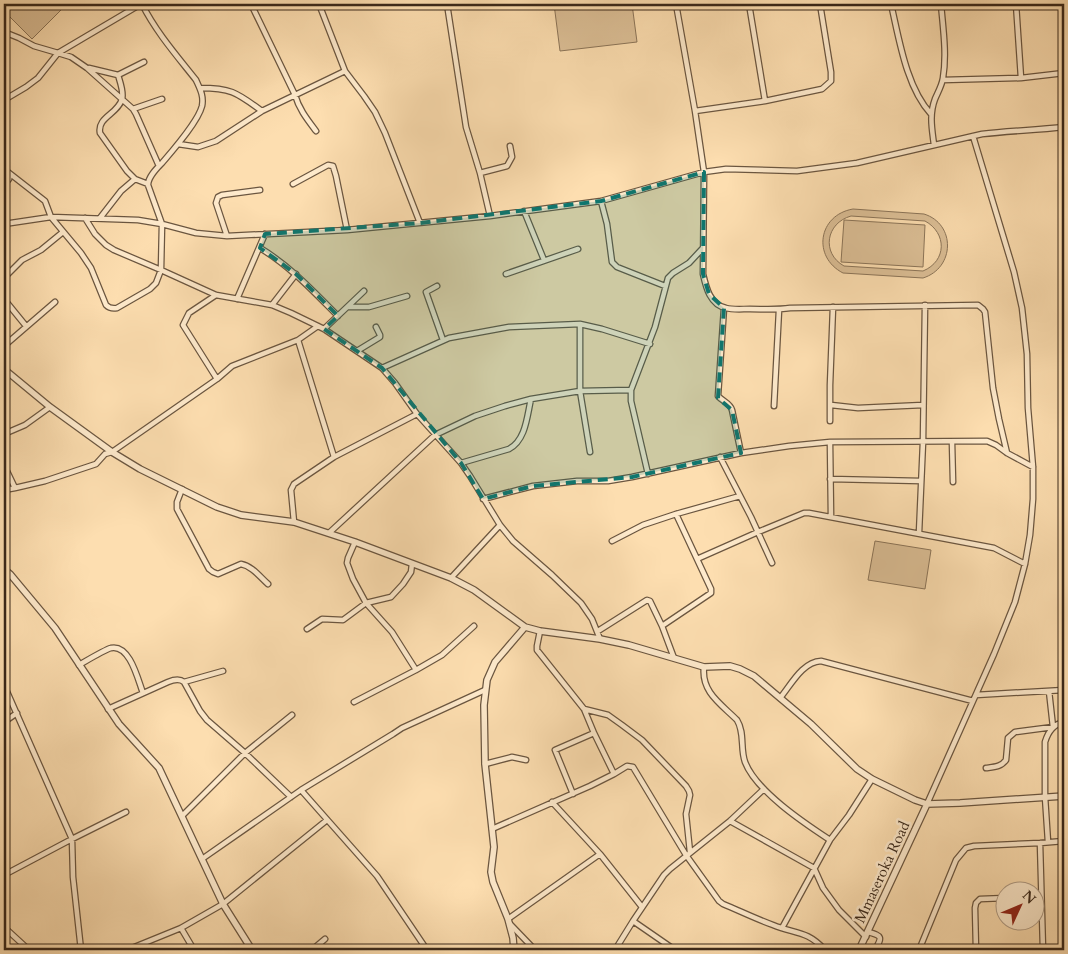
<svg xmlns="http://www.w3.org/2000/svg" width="1068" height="954" viewBox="0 0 1068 954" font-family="Cardo,serif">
	<rect width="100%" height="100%" fill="#fddeb0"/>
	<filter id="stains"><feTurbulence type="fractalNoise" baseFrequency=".004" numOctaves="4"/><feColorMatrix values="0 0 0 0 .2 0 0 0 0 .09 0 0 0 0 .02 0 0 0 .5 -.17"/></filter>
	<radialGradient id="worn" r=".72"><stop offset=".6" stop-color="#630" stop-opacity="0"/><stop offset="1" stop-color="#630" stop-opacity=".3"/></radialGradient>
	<path fill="#dcbf96" stroke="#8b7458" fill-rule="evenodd" d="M 4,4 L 67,4 L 32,39 L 4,11 Z
		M 554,4 L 632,4 L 637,42 L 560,51 Z
		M 853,209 L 924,214 C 956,224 955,268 923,278 L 843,273 C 812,257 818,215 853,209 ZM 851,216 L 925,221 C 947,233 947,261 923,271 L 844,266 C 821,253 826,223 851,216 Z
		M 844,220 L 925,225 L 923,267 L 841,262 Z
		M 875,541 L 931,550 L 925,589 L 868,580 Z"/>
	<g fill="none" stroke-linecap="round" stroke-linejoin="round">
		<g stroke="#6b5640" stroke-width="7">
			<path id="minor" d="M 251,4 L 295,95 C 299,109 307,119 316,131
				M 319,4 L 345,71 L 364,96 L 375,112 L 385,133 L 420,223
				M 447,4 L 466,127 L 480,173 L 490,216
				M 676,4 L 695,111 L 704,172 L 703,274 C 706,287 710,305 726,308 C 733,310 742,309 750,309 C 764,309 777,310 790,308 L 978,305 L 983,309 L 985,312 L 993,388 L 999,419 L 1007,453
				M 749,4 L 765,101
				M 891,4 C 899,38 906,87 931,114
				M 1016,4 L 1021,78
				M 4,32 L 19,38 L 34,46 L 58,53 L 71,57 L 87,68 L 133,109 L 136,114 L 159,166
				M 89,68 L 118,75 C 120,82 124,92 122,99 C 118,114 97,117 100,133 L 127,171 L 135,179 L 148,184
				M 118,75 L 144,62
				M 943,80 L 1021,78 L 1064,73
				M 200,88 C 232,88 237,93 262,111
				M 4,100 L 26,87 L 38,78 L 58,53 L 141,4
				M 133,109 L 162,99
				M 695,111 L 765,101 L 822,89 L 831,81 L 831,72 L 820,4
				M 178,144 L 198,147 L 216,141 L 262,111 L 345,71
				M 934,145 C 932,129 929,115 935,99 C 938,92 942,85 943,78 C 947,54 943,28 941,4
				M 4,169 L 45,201 L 51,217 L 81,253 L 91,268 L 106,305 C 109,308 112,309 117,308 L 150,289 L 156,283 L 161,270 L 162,224 L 148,185 C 148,177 156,169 162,163 C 173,150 198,122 202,106 C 204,96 200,89 196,80 C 177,56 156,32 142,4
				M 480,173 L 507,166 L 512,157 L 510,146
				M 293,184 L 328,165 L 333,166 L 336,176 L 347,230
				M 4,185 L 9,179 L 10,174
				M 601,201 L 607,224 L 612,262 L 617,267 L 665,286
				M 524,211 L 544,260
				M 85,218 L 95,234 L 106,245 L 114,250 L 161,270 L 216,295 L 272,305 L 291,313 L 324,329 L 382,368 L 395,383 L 417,414 L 461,463 L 470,476 L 500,525 L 513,541 L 552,575 L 581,603 L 592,619 L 600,639
				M 100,218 L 121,191 L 135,179
				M 4,224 L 51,217 L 138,220 L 162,224 L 196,233 L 227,236 L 347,230 L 490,216 L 601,201 L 704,172 L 726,169 L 797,171 L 857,163 L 982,134 C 1009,131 1037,130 1064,127
				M 227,236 L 216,203 L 218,197 L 222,195 L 260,190
				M 260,248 C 290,266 313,291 338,316
				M 506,274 L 578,249
				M 4,278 L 22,260 L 41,250 L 63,232
				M 437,286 L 426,292 L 443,340
				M 216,295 L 189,313 L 183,325 L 217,379
				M 4,299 L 26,326
				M 237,299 L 265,234
				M 272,305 L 296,274
				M 348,307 L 369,307 L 407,296
				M 724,308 L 718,396 C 722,401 730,403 732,410 L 741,453
				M 580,324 L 580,391 L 590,452
				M 324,329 L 364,291
				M 298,340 L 334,457
				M 4,346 L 55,302
				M 357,351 L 380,337 L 380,335 L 376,327
				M 382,368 L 449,338 L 509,327 L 580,324 L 602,329 L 650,344
				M 831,405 L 858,408 L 923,405
				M 774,406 L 779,310
				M 830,421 L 830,385 L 833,307
				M 4,434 L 25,425 L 50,407
				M 830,442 L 831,517
				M 952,442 L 953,482
				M 720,457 L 751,517 L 772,563
				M 461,463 L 509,449 C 526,440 527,416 531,399
				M 4,465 L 15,488
				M 648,474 L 631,401 L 631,390 L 655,327 L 668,278 L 673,273 L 689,263 L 703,248
				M 830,479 L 921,481
				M 182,489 L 177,502 L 177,509 L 209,569 L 213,572 L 218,574 L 241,564 C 252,566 260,577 268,584
				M 4,490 L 15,488 L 45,481 L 96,464 L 105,454 L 112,452 L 217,379 L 232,366 L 298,340 L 318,326
				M 483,499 L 533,486 L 577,481 L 608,481 L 632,477 L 741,453 L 789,446 L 830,442 L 987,441 L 996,445 L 1007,453 L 1033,467
				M 294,522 L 291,490 L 294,484 L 334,457 L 417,414
				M 329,533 L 435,435 L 475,416 L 505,406 L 531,399 L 580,391 L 631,390
				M 919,533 L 923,442 L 925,305
				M 612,541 L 643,525 L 676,514 L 740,496
				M 355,542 L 348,558 L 347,563 L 353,579 L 366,603 L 392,632 L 416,670
				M 697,559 L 758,532 L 804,513 L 809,513 L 994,548 L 1025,564
				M 451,578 L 500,525
				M 662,626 L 711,593 L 711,589 L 676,514
				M 307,629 L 322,619 L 343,620 L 366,603 L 391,597 L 403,584 L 411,572 L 412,564
				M 598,631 L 647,600 L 650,601 L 662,626 L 674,658
				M 79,665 C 86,661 104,650 111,648 C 130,644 138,680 143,693
				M 704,667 C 701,692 721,704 737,720 C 745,733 740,748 745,762 C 756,791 804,823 830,840
				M 184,682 L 200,711 L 207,720 L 245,753 L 291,797
				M 4,685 L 72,839 L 73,877 L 81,950
				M 976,695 L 1064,690
				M 780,698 C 791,685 802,662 821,661 L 973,701
				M 354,702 L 416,670 L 442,655 L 474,626
				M 108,709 L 168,682 C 173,680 179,678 184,682 L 223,671
				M 584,709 L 608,715 L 622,725 L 642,740 L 686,786 L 689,791 L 690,795 L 686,814 L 690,852
				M 4,722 L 17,713
				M 485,764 L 512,757 L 526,760
				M 986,768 C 994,767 1001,767 1006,760 L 1008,738 L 1015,732 L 1053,727 L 1049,691
				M 614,774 L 627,766 L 633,767 L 686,855 L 719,901 L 723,904 C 740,911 756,919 773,925 C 795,934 807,930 825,950
				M 301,790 L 377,876 L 427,950
				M 573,794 L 555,750 L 594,733
				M 552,802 L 600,854 L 642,907
				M 927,804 L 994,654 L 1015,602 L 1025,564 L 1030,535 L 1033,499 L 1033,467 L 1028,408 L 1027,354 L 1022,308 L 1014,272 L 973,136
				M 182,816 L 245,753 L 292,715
				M 730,821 L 814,868 L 823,888 L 839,910 L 866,937
				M 492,829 L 590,786 L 614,774 L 594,733 L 584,709 L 537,650 L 537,646 L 540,631
				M 1048,842 L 1045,797 L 1045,742 C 1048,732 1053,724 1064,722
				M 1040,843 L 1043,950
				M 202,859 L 301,790 L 393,734 L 402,728 L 485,690
				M 4,875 L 72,839 L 126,812
				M 508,919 L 600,854
				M 633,921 L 675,950
				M 510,924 L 535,950
				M 4,927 L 29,950
				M 181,928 L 194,950
				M 782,928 L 830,840 L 849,815 L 872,779
				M 868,932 C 883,936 882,937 875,950
				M 127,950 L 181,928 L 223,904 L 327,820
				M 312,950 L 325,939
				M 615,950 L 633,921 L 664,875 L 670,869 L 730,821 L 764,789
				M 919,950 L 956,860 L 966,848 L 974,846 L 1040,843 L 1064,841
				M 976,950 L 975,908 L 976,903 L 980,899 L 1006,898"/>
		</g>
		<g stroke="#6b5640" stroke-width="8">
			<path id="tertiary" d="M 4,369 L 50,407 L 112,452 L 140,469 L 217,507 L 241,515 L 294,522 L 355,542 L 451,578 L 474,590 L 525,627 L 540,631 L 600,639 L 629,645 L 704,667 L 730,666 L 740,669 L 754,676 L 811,724 L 857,769 L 872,779 L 915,800 L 927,804 L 960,803 L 1064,796
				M 4,569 L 10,574 L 55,628 L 119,724 L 159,768 L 223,904 L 252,950
				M 514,950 L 513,938 L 508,919 L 493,882 L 491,872 L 494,847 L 485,764 L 484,705 L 487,680 L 495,662 L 525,627
				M 859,950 L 927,804"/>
		</g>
		<use href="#minor" stroke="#feeacc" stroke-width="4.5"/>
		<use href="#tertiary" stroke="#feeacc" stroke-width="5.5"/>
	</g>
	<path fill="#0f766e" fill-opacity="0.2" stroke="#0f766e" stroke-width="4" stroke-dasharray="10 6" stroke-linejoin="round" d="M 704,172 L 703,274 L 709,294 L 724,308 L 718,398 L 732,410 L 741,453 L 632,477 L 533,486 L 483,499 L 461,463 L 382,368 L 324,329 L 338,316 L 296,274 L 260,248 L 265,234 L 420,223 L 601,201 Z"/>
	<g text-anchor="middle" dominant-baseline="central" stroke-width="5" stroke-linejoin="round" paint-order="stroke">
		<g font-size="15" fill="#3a281a" stroke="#feeacc">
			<text transform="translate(882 872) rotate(-65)">Mmaseroka Road</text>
		</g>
	</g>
	<rect width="1068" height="954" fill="none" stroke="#fddeb0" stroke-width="20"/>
	<rect x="5" y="5" width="1058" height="944" fill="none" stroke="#3a281a" stroke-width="2.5"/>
	<rect x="10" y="10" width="1048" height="934" fill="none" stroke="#3a281a"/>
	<g transform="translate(1020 906) rotate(46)"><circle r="24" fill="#feeacc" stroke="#b09c85"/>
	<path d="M0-4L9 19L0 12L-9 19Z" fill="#8f2418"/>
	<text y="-8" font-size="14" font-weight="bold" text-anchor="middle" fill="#3a281a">N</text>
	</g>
	<rect width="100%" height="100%" filter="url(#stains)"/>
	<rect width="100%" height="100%" fill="url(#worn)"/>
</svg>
